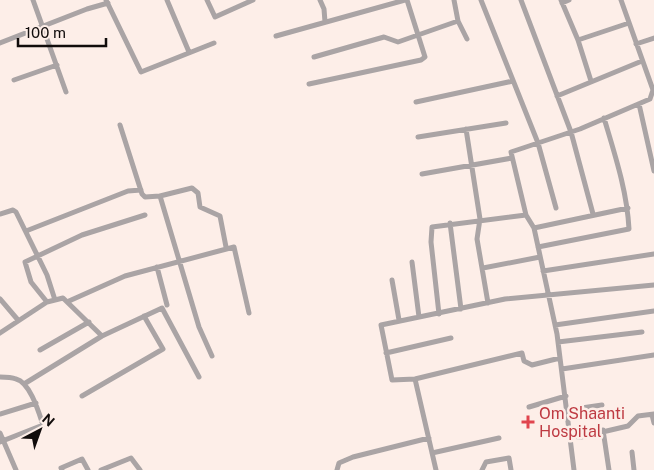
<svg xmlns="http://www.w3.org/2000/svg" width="654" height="470" viewBox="0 0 654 470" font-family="'Public Sans',sans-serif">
	<rect width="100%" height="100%" fill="#fdeee8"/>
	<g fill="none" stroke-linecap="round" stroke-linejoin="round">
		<path stroke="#aaa4a5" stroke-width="5" d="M 33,0 L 66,92
			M 106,0 L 141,72 L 214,43
			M 167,0 L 189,52
			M 207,0 L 215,17 L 253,0
			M 320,0 L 324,9 L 325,22
			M 454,0 L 458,21 L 467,39
			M 481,0 L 538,143 L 556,208
			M 521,0 L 571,132 L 593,214
			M 561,0 L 578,40 L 591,81
			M 562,3 L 569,0
			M 276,36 L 405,0
			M 578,40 L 629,23
			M 0,43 L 87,9 L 108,3
			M 636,44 L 654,38
			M 314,57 L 384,37 L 398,42 L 458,21
			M 14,80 L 57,65
			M 309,84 L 421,60 L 425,57 L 407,0
			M 557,96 L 642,61
			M 416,102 L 513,81
			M 639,104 L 654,171
			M 120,125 L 142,194 L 145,197 L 160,196 L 192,188 L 198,193 L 200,207 L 220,216 L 226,247
			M 466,129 L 480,219 L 477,239 L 488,303
			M 418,137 L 506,123
			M 422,174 L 512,158
			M 160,196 L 199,327 L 212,356
			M 0,214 L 13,210 L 16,212 L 47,275 L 55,300
			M 450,223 L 461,309
			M 534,228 L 628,208
			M 26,231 L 128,191 L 141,190
			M 538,247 L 629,229 C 627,191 615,155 604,118
			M 412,262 L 419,317
			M 157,267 L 167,305
			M 483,268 L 540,257
			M 543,271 L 654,254
			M 392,280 L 399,320
			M 0,299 L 18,320
			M 69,301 L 125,276 L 234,247 L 249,313
			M 47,302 L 31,282 L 25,262 L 82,235 L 145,215
			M 439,314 L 431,242 L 432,227 L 526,215
			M 555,325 L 654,311
			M 0,333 L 47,302 L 63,298 L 102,336 L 162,308 L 199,377
			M 558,342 L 642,332
			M 40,350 L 89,322
			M 386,353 L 451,338
			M 560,358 L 532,365 L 524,361 L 522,353 L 415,379 L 392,380 L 381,325 L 505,299 L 654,285
			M 562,369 L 654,355
			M 0,377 C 5,377 11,377 16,379 C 30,382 39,413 43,425 L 0,442
			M 415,379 L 436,470
			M 24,384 L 102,336
			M 82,396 L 163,349 L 144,316
			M 529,407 L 566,396
			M 568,410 L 602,405
			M 0,414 L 36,403
			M 652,415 L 654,423
			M 603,430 L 609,470
			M 0,433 L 16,470
			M 571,436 L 581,437 L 628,426 L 638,416 L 654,414
			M 632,452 L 634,470
			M 432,453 L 499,438
			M 62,470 L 61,468 L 82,459 L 88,470
			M 101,470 L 131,458 L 140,470
			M 337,470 L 339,463 L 353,457 L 429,438
			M 482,470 L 486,462 L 509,458 L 511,470
			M 574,470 L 557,334 L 534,228 L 526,215 L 511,152 L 580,129 L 650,99 L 653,90 L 621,0"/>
	</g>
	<path fill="#e0444e" stroke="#fdeee8" stroke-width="2" d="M525.5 414.5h5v5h5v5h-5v5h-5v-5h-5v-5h5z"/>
	<g text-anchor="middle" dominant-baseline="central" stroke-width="5" stroke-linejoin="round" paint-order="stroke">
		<g font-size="16" fill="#be3a42" stroke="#fdeee8" text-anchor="start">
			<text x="539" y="413">Om Shaanti<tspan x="539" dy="18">Hospital</tspan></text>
		</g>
	</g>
	<g transform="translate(40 430) rotate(41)" stroke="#fdeee8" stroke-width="4" paint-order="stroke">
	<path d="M0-4L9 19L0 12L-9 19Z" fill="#110c0b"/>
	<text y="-8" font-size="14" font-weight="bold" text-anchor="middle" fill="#110c0b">N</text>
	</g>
	<path d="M18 38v8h88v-8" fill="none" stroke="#110c0b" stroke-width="2.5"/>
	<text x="25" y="38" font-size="15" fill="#110c0b" stroke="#fdeee8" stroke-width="4" paint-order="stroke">100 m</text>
</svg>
